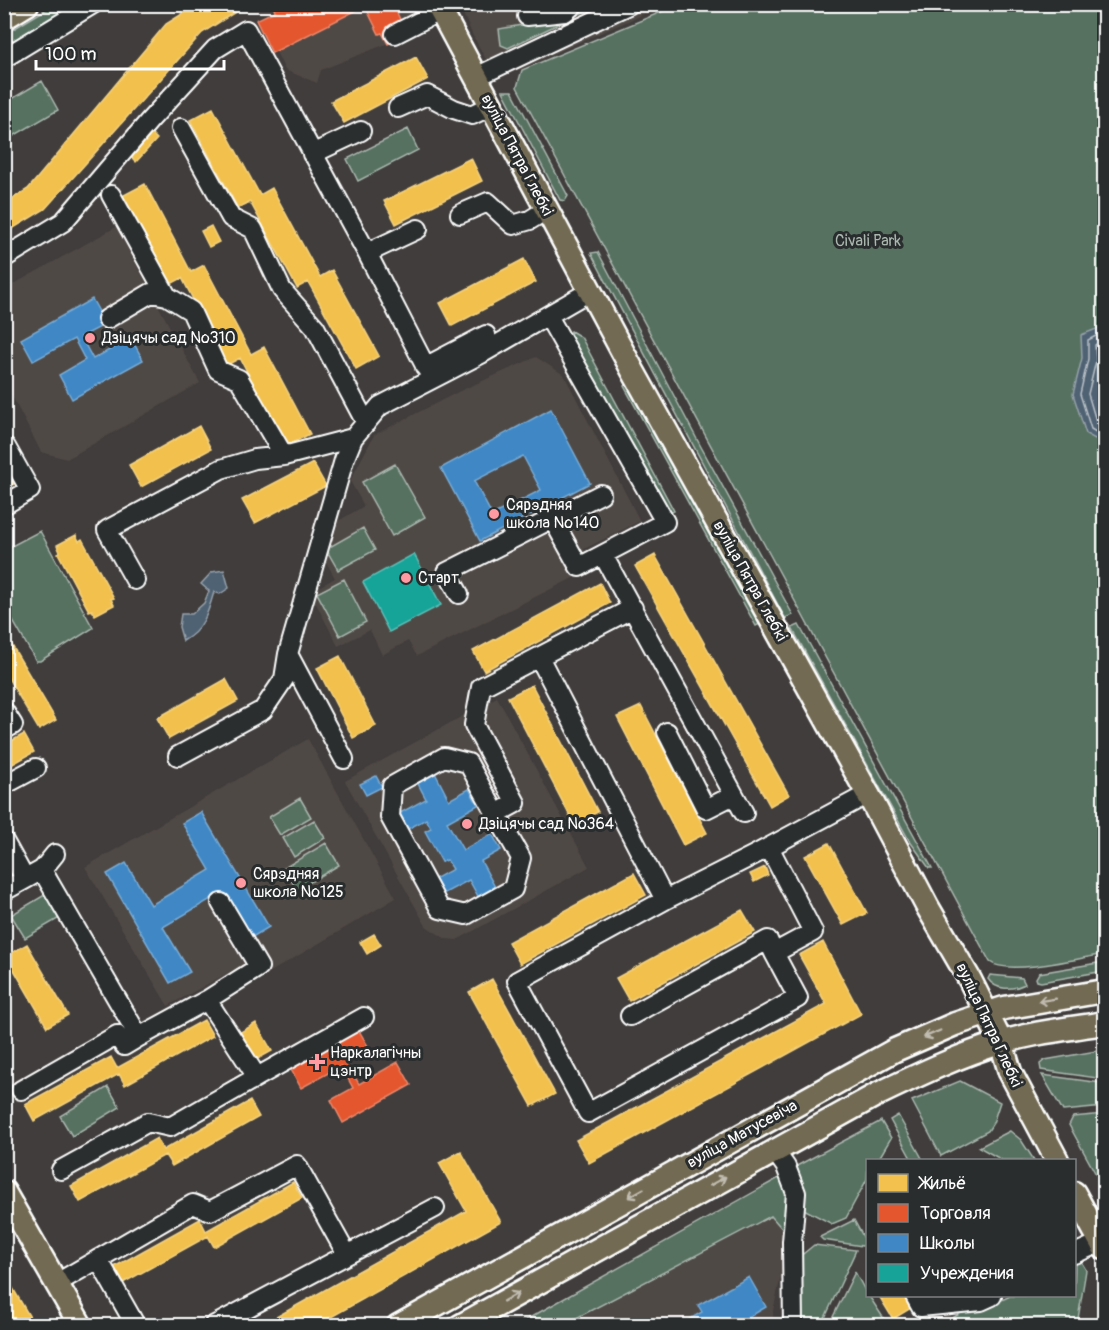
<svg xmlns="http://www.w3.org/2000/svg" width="1109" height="1330" viewBox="0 0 1109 1330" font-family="Pangolin,sans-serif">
	<rect width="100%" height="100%" fill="#403d3c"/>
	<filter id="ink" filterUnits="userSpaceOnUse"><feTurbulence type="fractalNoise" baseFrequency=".0167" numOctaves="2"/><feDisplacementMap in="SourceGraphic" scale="12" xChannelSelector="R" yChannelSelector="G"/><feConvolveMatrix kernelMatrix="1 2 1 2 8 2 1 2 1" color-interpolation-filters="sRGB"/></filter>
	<g filter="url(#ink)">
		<path fill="#4f4845" d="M 273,4 L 417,5 L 425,18 L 414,33 L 321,70 L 317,83 L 285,70 L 276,52 L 272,53 L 256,20 L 275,11 Z
			M 459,5 L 664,5 L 497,79 L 473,36 Z
			M 116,227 L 200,383 L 67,459 L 41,452 L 5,383 L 5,289 Z
			M 536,357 L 564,375 L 640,521 L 584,549 L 593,568 L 417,656 L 408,641 L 382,655 L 370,630 L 338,646 L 310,592 L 335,578 L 323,556 L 333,524 L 364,506 L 350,481 L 374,435 L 460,391 Z
			M 497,697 L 589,867 L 457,940 L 446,939 L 426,926 L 345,781 Z
			M 308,739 L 396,898 L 243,988 L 233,970 L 168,1006 L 85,867 Z
			M 771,1216 L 784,1231 L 785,1259 L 773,1311 L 774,1325 L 562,1326 Z"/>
		<path fill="#577160" stroke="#abb8b0" stroke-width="1.5" d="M 53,5 L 82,5 L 5,50 L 5,34 Z
			M 579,5 L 592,5 L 590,9 L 508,48 L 501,45 L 499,29 L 571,16 Z
			M 678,5 L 1104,5 L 1104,954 C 1082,958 1007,976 990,962 L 517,87 L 522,70 Z
			M 42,81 L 58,110 L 5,141 L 5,103 Z
			M 503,91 L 512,91 L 568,196 L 565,201 L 560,200 Z
			M 408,129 L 418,150 L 358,181 L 347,159 Z
			M 598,252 L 700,445 L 793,615 L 785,618 L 591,253 Z
			M 571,331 L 581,337 L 674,511 L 667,514 L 569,334 Z
			M 632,382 L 764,622 L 756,626 L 624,386 Z
			M 395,464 L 425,517 L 392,536 L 362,482 Z
			M 363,528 L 375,550 L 338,570 L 326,549 Z
			M 40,531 L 93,628 L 40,661 L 36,661 L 5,607 L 4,550 Z
			M 344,579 L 366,622 L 340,636 L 317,593 Z
			M 799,625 L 932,868 L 929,868 L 909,840 L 792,628 Z
			M 300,798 L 311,817 L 280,835 L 269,817 Z
			M 314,820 L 325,838 L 294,857 L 283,838 Z
			M 326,843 L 339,865 L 297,890 L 284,868 Z
			M 48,893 L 63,916 L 25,938 L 11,915 Z
			M 1104,962 L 1104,971 L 1041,982 L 1037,981 L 1036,978 L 1039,973 Z
			M 990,975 L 1022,978 L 1025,984 C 1013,990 996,991 988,979 Z
			M 1096,1051 L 1104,1065 L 1104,1079 L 1041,1070 L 1040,1064 L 1045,1060 Z
			M 1042,1075 L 1101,1083 L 1104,1085 L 1104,1107 L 1063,1111 Z
			M 960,1081 L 1000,1102 L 993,1123 L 988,1131 L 941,1156 L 912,1101 Z
			M 108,1087 L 120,1107 L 72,1136 L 60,1116 Z
			M 1104,1114 L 1104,1189 L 1069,1125 L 1073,1117 Z
			M 898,1115 L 923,1160 L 912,1160 L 890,1120 Z
			M 881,1121 L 891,1138 L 878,1160 L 868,1160 L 867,1179 L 846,1218 L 832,1224 L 798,1206 L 791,1169 Z
			M 1010,1131 L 1021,1140 L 1034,1160 L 1002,1160 L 979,1147 Z
			M 779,1178 C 794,1188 789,1211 788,1227 L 784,1231 L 771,1216 L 563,1325 L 515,1326 Z
			M 854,1220 L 867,1244 L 862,1246 L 823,1240 L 820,1237 Z
			M 814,1245 L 856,1250 L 824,1320 L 826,1325 L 798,1325 L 798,1258 Z
			M 1080,1260 L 1086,1270 L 1077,1325 L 939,1326 L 966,1310 L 977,1312 L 1010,1296 L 1074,1296 L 1075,1263 Z
			M 855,1272 L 868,1296 L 869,1296 L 888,1325 L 831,1325 L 830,1323 Z"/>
		<path fill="#506273" stroke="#96a1ab" stroke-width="1.5" d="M 1104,326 L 1104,435 L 1095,439 L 1086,434 L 1073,394 L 1082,358 L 1081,335 Z
			M 224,570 L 229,588 L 220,594 L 214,592 C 208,613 203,630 183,641 L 179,627 L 181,614 L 192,614 L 204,603 L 209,591 L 201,584 L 212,572 Z"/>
		<path fill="#f2c14e" stroke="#f6d483" stroke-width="1.5" d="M 198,4 L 248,4 L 202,33 L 45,209 L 4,234 L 4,204 L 28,189 L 166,24 Z
			M 416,57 L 428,79 L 344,123 L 331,101 Z
			M 213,108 L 260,195 L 272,188 L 320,277 L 332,270 L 379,356 L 356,369 L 308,282 L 297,288 L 250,202 L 238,208 L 190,120 Z
			M 147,129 L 157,139 L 136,162 L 126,152 Z
			M 471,158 L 482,181 L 396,224 L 384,201 Z
			M 145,184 L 191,272 L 204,265 L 251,354 L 264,347 L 310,434 L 286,446 L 240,358 L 227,365 L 182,278 L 169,285 L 122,196 Z
			M 211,226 L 219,242 L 209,247 L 201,231 Z
			M 524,259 L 536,282 L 452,326 L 440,303 Z
			M 199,426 L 211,449 L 141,487 L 129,465 Z
			M 313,463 L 326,486 L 255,523 L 242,500 Z
			M 4,467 L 14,484 L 4,490 Z
			M 76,535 L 79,541 L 82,539 L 114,598 L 111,599 L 114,605 L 95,615 L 92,610 L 89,611 L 58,553 L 60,552 L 57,545 Z
			M 655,555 L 789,795 L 770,806 L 635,566 Z
			M 600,583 L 610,603 L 484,671 L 473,651 Z
			M 4,632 L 56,720 L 39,730 L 4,671 Z
			M 340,656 L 376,726 L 353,738 L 317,668 Z
			M 226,679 L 238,701 L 169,739 L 157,718 Z
			M 532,685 L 598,812 L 574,824 L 508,697 Z
			M 641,706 L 707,833 L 683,845 L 617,717 Z
			M 24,734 L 34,752 L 4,769 L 4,745 Z
			M 829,843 L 867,913 L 843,925 L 805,856 Z
			M 765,867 L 768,875 L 754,882 L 750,874 Z
			M 634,873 L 646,895 L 520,964 L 508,942 Z
			M 742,910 L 755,932 L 629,1001 L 616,978 Z
			M 374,934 L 381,945 L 367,954 L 360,942 Z
			M 823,942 L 861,1014 L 589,1163 L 576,1140 L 826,1004 L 799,955 Z
			M 27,944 L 68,1015 L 47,1027 L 6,956 Z
			M 492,979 L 555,1094 L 532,1106 L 469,992 Z
			M 204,1020 L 213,1036 L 125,1085 L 119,1074 L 34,1121 L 25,1104 L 111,1057 L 117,1068 Z
			M 256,1023 L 272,1051 L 254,1061 L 239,1033 Z
			M 250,1101 L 259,1117 L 172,1166 L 165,1155 L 80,1202 L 71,1186 L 157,1138 L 163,1150 Z
			M 461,1151 L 501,1222 L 315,1326 L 260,1326 L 466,1211 L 439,1163 Z
			M 293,1182 L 302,1198 L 214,1247 L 208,1236 L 123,1283 L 114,1267 L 200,1219 L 206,1231 Z
			M 4,1273 L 35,1326 L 4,1324 Z
			M 879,1296 L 911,1296 L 916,1305 L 893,1319 Z"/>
		<path fill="#e4572e" stroke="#ec896d" stroke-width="1.5" d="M 273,4 L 393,4 L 402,24 L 397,39 L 388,44 L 382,33 L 379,34 L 365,6 L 272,53 L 256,20 L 275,11 Z
			M 357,1027 L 369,1048 L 346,1061 L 359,1084 L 398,1062 L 411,1085 L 343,1123 L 331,1100 L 353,1088 L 341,1066 L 301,1088 L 288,1064 Z"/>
		<path fill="#3f88c5" stroke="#79acd6" stroke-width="1.5" fill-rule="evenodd" d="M 92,299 L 106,324 L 81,337 L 93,359 L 131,338 L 143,360 L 72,399 L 59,375 L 85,360 L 74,339 L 33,361 L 21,339 Z
			M 551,409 L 590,483 L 480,541 L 441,468 ZM 523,456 L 541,490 L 492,515 L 474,481 Z
			M 433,769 L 449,800 L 469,789 L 478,805 L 447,822 L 463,850 L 492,834 L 501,850 L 481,861 L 496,889 L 479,898 L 469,880 L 441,895 L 433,880 L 453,869 L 447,860 L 442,862 L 425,831 L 431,828 L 426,819 L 408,829 L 400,813 L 426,799 L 415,778 Z
			M 376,776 L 382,787 L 366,795 L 360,784 Z
			M 201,812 L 269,927 L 249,939 L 221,893 L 163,927 L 190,972 L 170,983 L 107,874 L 126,863 L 151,905 L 210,870 L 182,823 Z
			M 749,1277 L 766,1307 L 734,1326 L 678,1326 L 702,1312 L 698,1305 Z"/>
		<path fill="#17a398" stroke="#5dbfb7" stroke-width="1.5" d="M 414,554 L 441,605 L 389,632 L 363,582 Z"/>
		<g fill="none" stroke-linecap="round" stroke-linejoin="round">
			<path stroke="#b9c0c7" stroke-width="1.5" d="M 1104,332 L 1088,340 L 1088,359 L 1080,394 L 1091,429 L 1096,432 L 1104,430
				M 1104,340 L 1095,345 L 1096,361 L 1088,394 L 1096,421 L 1104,422"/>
			<g stroke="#fff" stroke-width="22">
				<path id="minor" d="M 527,16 L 565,12 L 574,4
					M 395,34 L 440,11
					M 4,58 L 93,4
					M 476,77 L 630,4
					M 398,108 L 427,95 L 454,109 L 472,115 L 491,106
					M 181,128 L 231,218 L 253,229 L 282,290 L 315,327 L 366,423
					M 312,154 L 361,131
					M 111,195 L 167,296 L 191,311 L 218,370 L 239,379 L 284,456
					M 460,214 L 488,202 L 513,225 L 530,220 L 546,210
					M 367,253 L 418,229
					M 4,258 L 63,222 L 150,120 L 215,49 L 246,30 L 367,253 L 432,379
					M 548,316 L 665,522 L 579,567 L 552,518
					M 107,319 L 151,293 L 167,296
					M 425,367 L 486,335
					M 4,505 L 30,490 L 6,447
					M 603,555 L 744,813
					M 135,580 L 107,530 L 221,469 L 255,459 L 284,456 L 353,438
					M 459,594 L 447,572 L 601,494
					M 288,654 L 344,759
					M 539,657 L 665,900
					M 4,711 L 13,725 L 4,730
					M 667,732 L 706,809 L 734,795
					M 178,756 L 263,710 L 284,679 L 288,654 L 344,460 L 353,438 L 380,406 L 481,354 L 590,291
					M 4,785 L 36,768
					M 496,814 L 468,763 L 444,757 L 392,786 L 390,817 L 440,909 L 466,915 L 513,889 L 521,858 L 496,814 L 516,803 L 474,725 L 481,687 L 633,608
					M 4,841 L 25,879
					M 42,870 L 139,1037 L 207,1000 L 257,1077 L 170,1127 L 148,1122 L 61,1170
					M 4,891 L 42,870 L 55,854
					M 774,953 L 798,998 L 588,1113 L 517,981 L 665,900 L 760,852 L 868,794
					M 207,1000 L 259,967 L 221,903
					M 630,1016 L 768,940 L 774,953 L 813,932 L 769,847
					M 257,1077 L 364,1017
					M 21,1090 L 117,1035 L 124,1046 L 139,1037
					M 774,1150 L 786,1167 L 796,1193 L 792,1242 L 793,1326
					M 1074,1254 L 1104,1241
					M 98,1259 L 136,1326
					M 57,1283 L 193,1204 L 210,1211 L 297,1165 L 347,1255
					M 915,1296 L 921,1307 L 981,1301 L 992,1296
					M 213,1326 L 435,1208"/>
			</g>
			<g stroke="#fff" stroke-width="27">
				<path id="major" d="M 437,4 L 633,371 L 868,794 L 927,906 L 970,980 L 1001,1042 L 1010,1072 L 1057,1160
					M 4,18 L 27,4
					M 4,1192 L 81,1326
					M 1074,1193 L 1104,1248
					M 398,1326 L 895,1050 L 955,1024 L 1004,1008 L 1104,991
					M 460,1326 L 876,1095 C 916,1076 957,1056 1000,1043 C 1034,1032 1069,1029 1104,1023"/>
			</g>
			<use href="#minor" stroke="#2a2d2e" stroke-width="18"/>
			<use href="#major" stroke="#736b52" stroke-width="22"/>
		</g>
		<defs><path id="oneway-shaft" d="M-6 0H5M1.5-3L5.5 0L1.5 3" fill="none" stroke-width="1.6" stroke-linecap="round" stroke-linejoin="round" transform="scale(1.5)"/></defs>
		<g stroke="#c0bcb1">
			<use href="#oneway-shaft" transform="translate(1047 1000) rotate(171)"/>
			<use href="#oneway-shaft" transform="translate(932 1034) rotate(157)"/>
			<use href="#oneway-shaft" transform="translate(718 1181) rotate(-29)"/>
			<use href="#oneway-shaft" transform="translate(636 1193) rotate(151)"/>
			<use href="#oneway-shaft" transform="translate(511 1297) rotate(-29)"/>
		</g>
	</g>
	<g fill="#ff9aa2" stroke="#2a2d2e" stroke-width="2">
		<circle cx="90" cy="338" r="6"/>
		<circle cx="494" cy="514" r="6"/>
		<circle cx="406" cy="578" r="6"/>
		<circle cx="467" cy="824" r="6"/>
		<circle cx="241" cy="883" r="6"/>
		<path d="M314 1053h6v6h6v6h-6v6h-6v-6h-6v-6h6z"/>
	</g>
	<g text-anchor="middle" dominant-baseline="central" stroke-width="6" stroke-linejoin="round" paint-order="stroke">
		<g font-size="16" fill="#fff" stroke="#2a2d2e">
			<text transform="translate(517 155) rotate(62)">вуліца Пятра Глебкі</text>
			<text transform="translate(750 581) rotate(61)">вуліца Пятра Глебкі</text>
			<text transform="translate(989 1025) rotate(65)">вуліца Пятра Глебкі</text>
			<text transform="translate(742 1134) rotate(-29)">вуліца Матусевіча</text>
		</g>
		<g font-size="16" fill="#abb8b0" stroke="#2a2d2e">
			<text x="868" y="241">Civali Park</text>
		</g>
		<g font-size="16" fill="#fff" stroke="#2a2d2e" text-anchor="start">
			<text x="102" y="338">Дзіцячы сад №310</text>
			<text x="506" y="505">Сярэдняя<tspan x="506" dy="18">школа №140</tspan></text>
			<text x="418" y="578">Старт</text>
			<text x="479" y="824">Дзіцячы сад №364</text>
			<text x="253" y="874">Сярэдняя<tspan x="253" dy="18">школа №125</tspan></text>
			<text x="330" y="1053">Наркалагічны<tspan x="330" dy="18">цэнтр</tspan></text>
		</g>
	</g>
	<rect width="1109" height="1330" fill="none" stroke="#2a2d2e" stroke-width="24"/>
	<rect x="12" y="12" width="1085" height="1306" fill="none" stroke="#fff" stroke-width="2" filter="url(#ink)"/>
	<rect x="866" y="1159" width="210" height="138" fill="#2a2d2e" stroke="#7f8182" stroke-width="1.5"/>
	<rect x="878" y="1174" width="30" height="18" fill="#f2c14e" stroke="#7f8182" stroke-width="1.5"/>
	<text x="920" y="1189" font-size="18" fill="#ffffff">Жильё</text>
	<rect x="878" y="1204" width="30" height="18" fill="#e4572e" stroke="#7f8182" stroke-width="1.5"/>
	<text x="920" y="1219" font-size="18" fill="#ffffff">Торговля</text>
	<rect x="878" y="1234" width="30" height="18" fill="#3f88c5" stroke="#7f8182" stroke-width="1.5"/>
	<text x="920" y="1249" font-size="18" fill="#ffffff">Школы</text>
	<rect x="878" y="1264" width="30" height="18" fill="#17a398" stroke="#7f8182" stroke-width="1.5"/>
	<text x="920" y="1279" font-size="18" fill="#ffffff">Учреждения</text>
	<path d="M36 60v9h188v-9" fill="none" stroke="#ffffff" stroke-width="3"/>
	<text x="45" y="60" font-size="18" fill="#ffffff" stroke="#2a2d2e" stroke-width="4.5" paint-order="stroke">100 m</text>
</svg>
